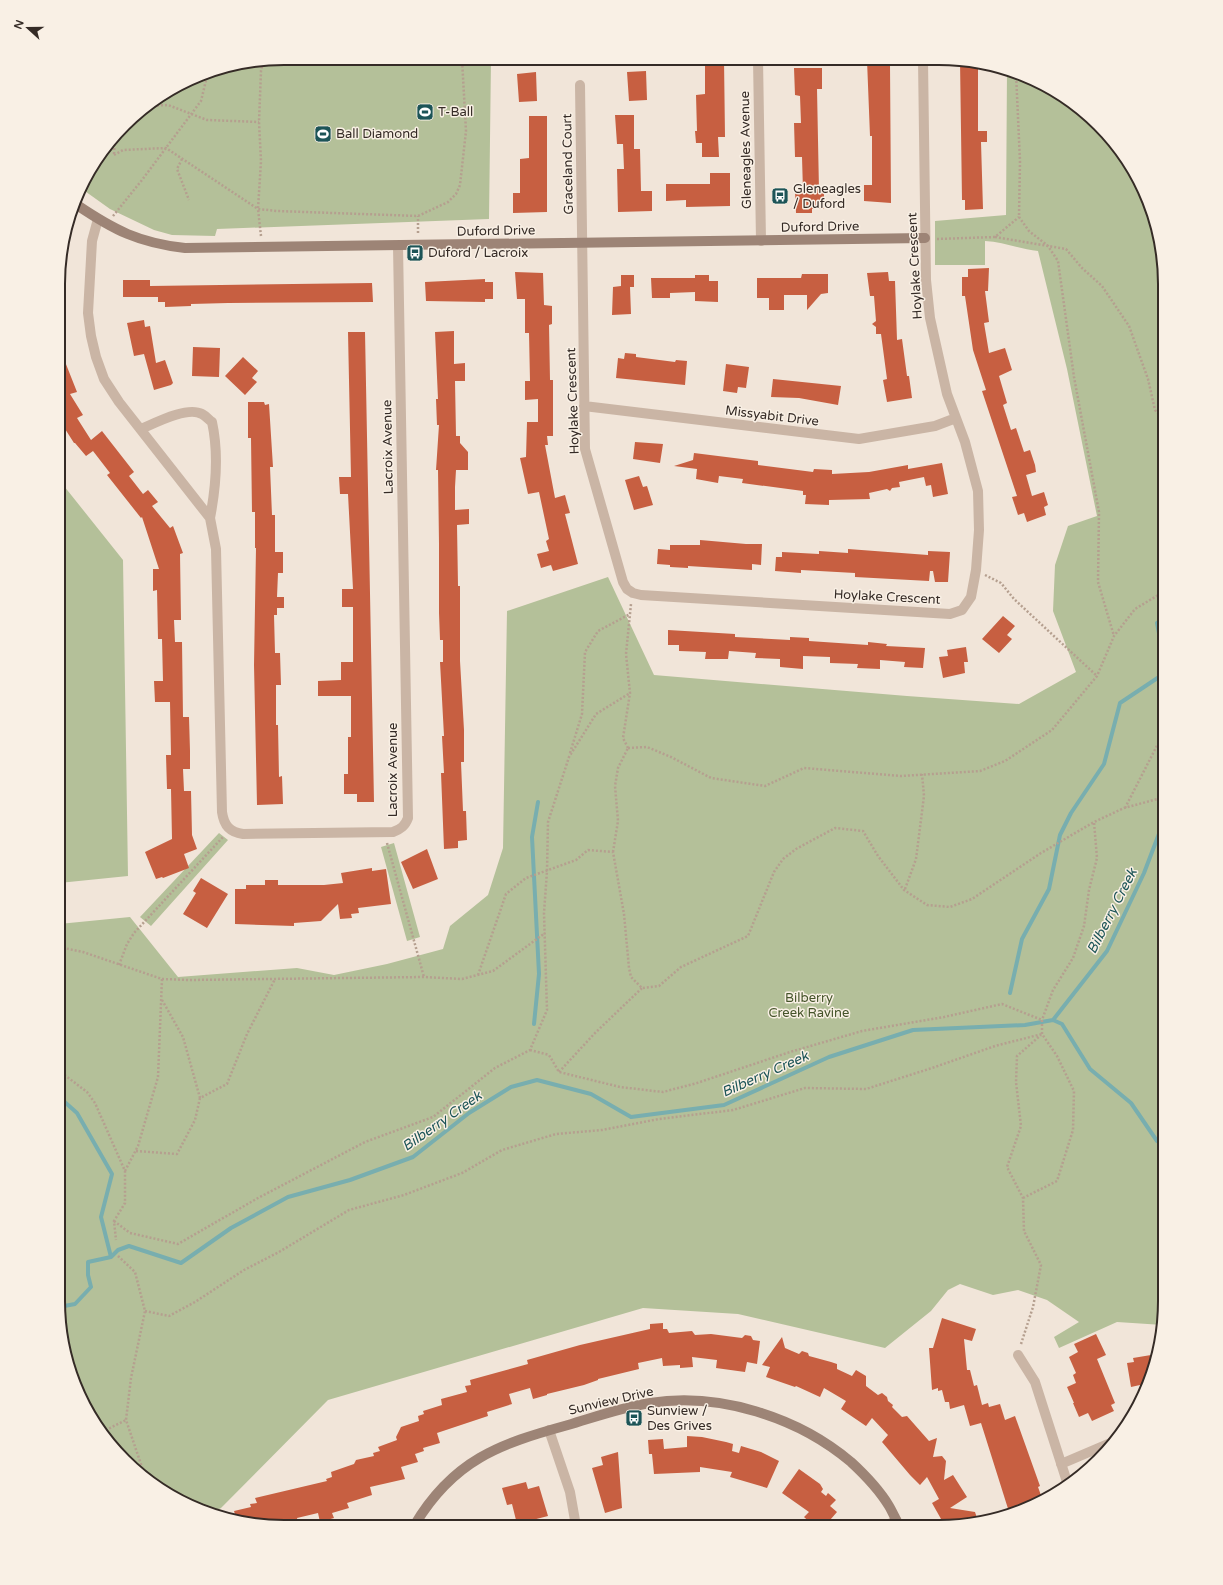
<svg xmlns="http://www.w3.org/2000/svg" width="1223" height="1585" viewBox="0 0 1223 1585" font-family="'Varela Round',sans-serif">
	<rect width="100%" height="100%" fill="#f1e5d9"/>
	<path fill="#b4c099" d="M 284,58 L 491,59 L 489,219 L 217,229 L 215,236 L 172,235 L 154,230 L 110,209 L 82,189 L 88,171 L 135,114 L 211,70 Z
		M 1007,70 C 1076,89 1141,156 1157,226 C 1162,244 1163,264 1165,283 L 1164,1316 L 1163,1325 L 1117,1322 L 1059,1348 L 1054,1337 L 1079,1322 L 1047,1300 L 1018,1290 L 993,1295 L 960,1284 L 948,1290 L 931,1311 L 885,1348 L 738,1314 L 643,1308 L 328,1400 L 221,1508 L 210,1514 L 158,1489 L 114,1450 L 81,1401 L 66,1360 L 58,1302 L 59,924 L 130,917 L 178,977 L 297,968 L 334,975 L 387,964 L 443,949 L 450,926 L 488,895 L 503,848 L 507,611 L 608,577 L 654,675 L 907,696 L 1019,704 L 1076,672 L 1053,611 L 1055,565 L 1068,526 L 1097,516 L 1067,369 L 1038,251 C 1020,249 1003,242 985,241 L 985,265 L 935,265 L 935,221 L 1006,215 Z
		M 60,481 L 123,560 L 128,876 L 59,883 Z
		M 219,833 L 228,840 L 151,926 L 140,917 Z
		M 394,843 L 420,937 L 407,941 L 381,847 Z"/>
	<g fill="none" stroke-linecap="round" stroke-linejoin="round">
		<path stroke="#78aeaf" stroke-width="4" d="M 1165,665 L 1157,623 L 1165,618
			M 1010,993 L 1022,939 L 1049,889 L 1060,835 L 1071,813 L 1104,764 L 1120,703 L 1165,673
			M 1053,1020 L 1062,1024 L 1090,1069 L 1131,1103 L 1157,1141 L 1165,1147
			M 534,1024 L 539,974 L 532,837 L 538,802
			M 58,1096 L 77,1113 L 112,1174 L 101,1217 L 111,1257
			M 59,1307 L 75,1304 L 91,1287 L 88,1275 L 88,1262 L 111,1257 L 118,1250 L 129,1246 L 181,1263 L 231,1228 L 288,1197 L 350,1180 L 413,1157 L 469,1113 L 511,1087 L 537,1080 L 591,1094 L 631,1117 L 724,1105 L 829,1057 L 913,1030 L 1025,1025 L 1053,1020 L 1107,951 L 1144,873 L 1165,818"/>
	</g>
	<path fill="#c75f41" d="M 705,59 L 724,59 L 725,137 L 718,137 L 719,157 L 702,157 L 702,143 L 696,143 L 695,131 L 697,131 L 696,95 L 705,94 Z
		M 867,60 L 884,60 L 884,65 L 890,65 L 891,203 L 864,201 L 864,185 L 872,185 L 872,136 L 870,136 Z
		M 960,60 L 978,62 L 978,131 L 987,131 L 987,142 L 981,142 L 983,209 L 965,210 L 965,200 L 962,200 Z
		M 794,68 L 822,68 L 822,89 L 817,89 L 819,191 L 824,191 L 824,209 L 812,209 L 812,213 L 796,213 L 795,191 L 803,191 L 802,157 L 795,157 L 794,123 L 801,123 L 800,96 L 795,95 Z
		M 646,71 L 647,100 L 629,101 L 627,72 Z
		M 536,72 L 537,101 L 519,102 L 517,74 Z
		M 615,115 L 634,115 L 634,149 L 640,149 L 641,191 L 652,191 L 652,211 L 618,212 L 617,169 L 624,169 L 623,144 L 617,144 Z
		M 529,116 L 547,116 L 547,212 L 513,213 L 513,193 L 520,193 L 520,159 L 529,158 Z
		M 710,173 L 730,173 L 730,206 L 686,207 L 686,200 L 666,201 L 666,184 L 710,184 Z
		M 989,268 L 988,291 L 985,291 L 989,322 L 984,323 L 989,353 L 1005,348 L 1012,370 L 999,376 L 1007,403 L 1003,405 L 1011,430 L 1016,428 L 1024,452 L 1030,450 L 1035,465 L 1036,472 L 1026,475 L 1032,496 L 1044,492 L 1048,505 L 1044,507 L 1046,515 L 1027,522 L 1024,513 L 1018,515 L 1012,497 L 1017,496 L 982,391 L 986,390 L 973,350 L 965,296 L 962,296 L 962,277 L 968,277 L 968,269 Z
		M 515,272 L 543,273 L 544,305 L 552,306 L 552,324 L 549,325 L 550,380 L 553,380 L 553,436 L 547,436 L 548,445 L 545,445 L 555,498 L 565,495 L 570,513 L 565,514 L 578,564 L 553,571 L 551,565 L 541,568 L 537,554 L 549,551 L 546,541 L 549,539 L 539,492 L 528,494 L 520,458 L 526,457 L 527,422 L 538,422 L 538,399 L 525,400 L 525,381 L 530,381 L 529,333 L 525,333 L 525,299 L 517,299 Z
		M 888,272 L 889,281 L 895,281 L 897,340 L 902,339 L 907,376 L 909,376 L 912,398 L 887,402 L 883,380 L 887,379 L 881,334 L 876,334 L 876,327 L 872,324 L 876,321 L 874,296 L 870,296 L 867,273 Z
		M 802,274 L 828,274 L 828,293 L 821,294 L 807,310 L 807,295 L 784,295 L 784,310 L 769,310 L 769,298 L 757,298 L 757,278 L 801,278 Z
		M 621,275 L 634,275 L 634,287 L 630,287 L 631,314 L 612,315 L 613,287 L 621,286 Z
		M 695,275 L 709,275 L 709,281 L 718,281 L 718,302 L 695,301 L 695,292 L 670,293 L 670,298 L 652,298 L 651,278 L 695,278 Z
		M 485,279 L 485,282 L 493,282 L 493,299 L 485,299 L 485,302 L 426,301 L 425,282 Z
		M 123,280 L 150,280 L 150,286 L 372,283 L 373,302 L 228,303 L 191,304 L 191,306 L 165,307 L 165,302 L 158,302 L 158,297 L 123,297 Z
		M 144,320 L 145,327 L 150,326 L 156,363 L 165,360 L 173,383 L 171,385 L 154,390 L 144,354 L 134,356 L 127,323 Z
		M 454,331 L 454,364 L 465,363 L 465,381 L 455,381 L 456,436 L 460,436 L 460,443 L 468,452 L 468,470 L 456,470 L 455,487 L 455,510 L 469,509 L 469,524 L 457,525 L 458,586 L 460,586 L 460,661 L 464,730 L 464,762 L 461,762 L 463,811 L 466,811 L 467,840 L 458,841 L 458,848 L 444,849 L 441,773 L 444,773 L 442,736 L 444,736 L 440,662 L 443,662 L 443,640 L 440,640 L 439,613 L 439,543 L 438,470 L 436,470 L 439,425 L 437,425 L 436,399 L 438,399 L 435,332 Z
		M 348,332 L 365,332 L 374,802 L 357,802 L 357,794 L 344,794 L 344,774 L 348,774 L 348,737 L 351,737 L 351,696 L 318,696 L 318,681 L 341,680 L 341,662 L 353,662 L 353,607 L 342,607 L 342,589 L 353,589 L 348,494 L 340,494 L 339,477 L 351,477 Z
		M 193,347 L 220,348 L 219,377 L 192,376 Z
		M 60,349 L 77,392 L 70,394 L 83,415 L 77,418 L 91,440 L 102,431 L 134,472 L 129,476 L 143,494 L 148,490 L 158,502 L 152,506 L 170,528 L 173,526 L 183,553 L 180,554 L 181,620 L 174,620 L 175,642 L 182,642 L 183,717 L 189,717 L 190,751 L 190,769 L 183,769 L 184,791 L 191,791 L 192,835 L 197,849 L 184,854 L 189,868 L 163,878 L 162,877 L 156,879 L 145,852 L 172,839 L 171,789 L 167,789 L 166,755 L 171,755 L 170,702 L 155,702 L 154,681 L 163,681 L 162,639 L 158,639 L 157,590 L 153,591 L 153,569 L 159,569 L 142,517 L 141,518 L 107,475 L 110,473 L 93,451 L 86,456 L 75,443 L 74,443 L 60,421 Z
		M 625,353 L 636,354 L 636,357 L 675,362 L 676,360 L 687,361 L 685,385 L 616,378 L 618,358 L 624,359 Z
		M 243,357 L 258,371 L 252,378 L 257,382 L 245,395 L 225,376 Z
		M 726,364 L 749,367 L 746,388 L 738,387 L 737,393 L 723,391 Z
		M 773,379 L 841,386 L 838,405 L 799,398 L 771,397 Z
		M 248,402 L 264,402 L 265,405 L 269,404 L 273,467 L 270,467 L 272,515 L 275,515 L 275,552 L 283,552 L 283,573 L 278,573 L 277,597 L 284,597 L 284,608 L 277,608 L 277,615 L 274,615 L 275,653 L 280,653 L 281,685 L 276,685 L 276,725 L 278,725 L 279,777 L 282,776 L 283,804 L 257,805 L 254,665 L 256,548 L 255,548 L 255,512 L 252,512 L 251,438 L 248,438 Z
		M 635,442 L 663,444 L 660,463 L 633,459 Z
		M 694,453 L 758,461 L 758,465 L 813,472 L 814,469 L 832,470 L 832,474 L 869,472 L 908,465 L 908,469 L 942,463 L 948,494 L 933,497 L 931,485 L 926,486 L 924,477 L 899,482 L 900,487 L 892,488 L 890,491 L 887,489 L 869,493 L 870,499 L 829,500 L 829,505 L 805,504 L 806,495 L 803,495 L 803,491 L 742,483 L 743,479 L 719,476 L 718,483 L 696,479 L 697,469 L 674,466 L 693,460 Z
		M 639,476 L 643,487 L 647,486 L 653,505 L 634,510 L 625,480 Z
		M 700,540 L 746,544 L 762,544 L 761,565 L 752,564 L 752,570 L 688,566 L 688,568 L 670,567 L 670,565 L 657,564 L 658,549 L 670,550 L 670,545 L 700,545 Z
		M 848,549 L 928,555 L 928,551 L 950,552 L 948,582 L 935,582 L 933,571 L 930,571 L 929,581 L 855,577 L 855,573 L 801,570 L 801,573 L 775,571 L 776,557 L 782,557 L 782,552 L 819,554 L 819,551 L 848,553 Z
		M 1003,616 L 1015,626 L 1007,635 L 1012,639 L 999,653 L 982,639 Z
		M 668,630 L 735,634 L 735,637 L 790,640 L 790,637 L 809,638 L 809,641 L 868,645 L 868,642 L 887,644 L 886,646 L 925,648 L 923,668 L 904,667 L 905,662 L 880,660 L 880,669 L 857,668 L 858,664 L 830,663 L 830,657 L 803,656 L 803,669 L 780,667 L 780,659 L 755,658 L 756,653 L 729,651 L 728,659 L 705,659 L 706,652 L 679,651 L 679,645 L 668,645 Z
		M 966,647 L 968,662 L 964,662 L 965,673 L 943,678 L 939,657 L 948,656 L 947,650 Z
		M 427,849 L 438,879 L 413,889 L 401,862 Z
		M 372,868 L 372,871 L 386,869 L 391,904 L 358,908 L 359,913 L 351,914 L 352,918 L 340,919 L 338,904 L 321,921 L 294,923 L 294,926 L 235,924 L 235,889 L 246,889 L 246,885 L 265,885 L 265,880 L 278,880 L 278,885 L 324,885 L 343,883 L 341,873 Z
		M 201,878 L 228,894 L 207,928 L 183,914 L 196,893 L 193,891 Z
		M 942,1318 L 976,1329 L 972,1341 L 964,1339 L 967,1370 L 970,1370 L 974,1386 L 977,1385 L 982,1405 L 988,1403 L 989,1407 L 1000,1404 L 1005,1420 L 1015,1416 L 1040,1486 L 1038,1487 L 1043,1501 L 1039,1504 L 1010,1515 L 981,1423 L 970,1426 L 964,1405 L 950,1409 L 949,1402 L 945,1402 L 942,1390 L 938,1391 L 938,1388 L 932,1390 L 929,1348 L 933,1348 Z
		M 663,1323 L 663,1329 L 667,1329 L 669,1333 L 692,1331 L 695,1335 L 711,1334 L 742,1338 L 745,1335 L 751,1336 L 753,1340 L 760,1341 L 757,1364 L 747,1362 L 745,1372 L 716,1368 L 717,1360 L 692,1357 L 693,1367 L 680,1368 L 680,1365 L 663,1366 L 662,1358 L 638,1363 L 639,1369 L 598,1379 L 598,1380 L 584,1385 L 547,1394 L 547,1395 L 533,1399 L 530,1388 L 509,1394 L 512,1404 L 487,1412 L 488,1416 L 437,1433 L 440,1443 L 423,1448 L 424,1451 L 415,1454 L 418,1462 L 401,1467 L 405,1479 L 370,1487 L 372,1495 L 347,1503 L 349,1508 L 332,1513 L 334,1518 L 320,1522 L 318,1513 L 297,1518 L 298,1523 L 291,1525 L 254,1525 L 237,1521 L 234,1511 L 251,1507 L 250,1504 L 257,1503 L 255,1498 L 327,1481 L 326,1479 L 332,1477 L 331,1472 L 354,1464 L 356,1460 L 374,1456 L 373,1453 L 380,1451 L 378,1447 L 397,1440 L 396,1437 L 401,1427 L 419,1421 L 418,1416 L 424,1414 L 423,1411 L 442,1405 L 441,1399 L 467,1392 L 465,1386 L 471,1385 L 470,1380 L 528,1364 L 527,1360 L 580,1345 L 650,1329 L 650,1324 Z
		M 1096,1334 L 1106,1355 L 1097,1359 L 1115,1403 L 1111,1405 L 1114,1411 L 1092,1421 L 1088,1413 L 1079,1417 L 1073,1403 L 1074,1403 L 1067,1387 L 1076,1383 L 1073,1375 L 1076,1373 L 1069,1357 L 1078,1352 L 1074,1344 Z
		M 782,1337 L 785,1348 L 799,1354 L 802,1351 L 808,1353 L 809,1356 L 831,1362 L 837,1364 L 837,1369 L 852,1376 L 856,1370 L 866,1376 L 866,1386 L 878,1395 L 882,1393 L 887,1397 L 888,1401 L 893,1405 L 892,1407 L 902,1417 L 907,1416 L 929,1441 L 937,1438 L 933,1457 L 942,1456 L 946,1461 L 944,1480 L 953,1475 L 967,1497 L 950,1508 L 975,1512 L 977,1518 L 974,1522 L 945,1526 L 932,1503 L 939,1499 L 927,1477 L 920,1485 L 910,1475 L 882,1442 L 888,1435 L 872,1418 L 866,1426 L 841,1409 L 846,1401 L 824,1388 L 820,1397 L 796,1386 L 795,1387 L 766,1377 L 770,1367 L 762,1365 Z
		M 1157,1354 L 1153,1374 L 1142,1396 L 1140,1385 L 1131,1387 L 1127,1363 L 1134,1362 L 1133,1358 Z
		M 687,1436 L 702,1437 L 726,1442 L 733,1444 L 732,1451 L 739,1453 L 741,1446 L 761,1452 L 779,1461 L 767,1488 L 730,1477 L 732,1472 L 700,1467 L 700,1472 L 654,1474 L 652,1454 L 649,1454 L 648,1440 L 663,1439 L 664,1449 L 687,1447 Z
		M 618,1452 L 622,1508 L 605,1513 L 592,1468 L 603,1465 L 601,1457 Z
		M 799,1469 L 820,1484 L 823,1489 L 821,1492 L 826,1496 L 828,1493 L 836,1500 L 830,1506 L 837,1512 L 824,1527 L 815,1527 L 804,1517 L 809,1512 L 782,1493 Z
		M 526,1482 L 528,1489 L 539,1486 L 548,1516 L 517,1524 L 512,1504 L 507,1505 L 502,1488 Z"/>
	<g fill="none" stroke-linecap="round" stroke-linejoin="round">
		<path stroke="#b59f8f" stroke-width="2.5" stroke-dasharray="2 2" stroke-linecap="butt" d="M 1016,73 L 1020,161 L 1019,217 L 1029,231 L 1048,246 L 1058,261 L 1074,377 L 1099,512 L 1098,582 L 1114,636
			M 149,106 L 168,105 L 207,120 L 259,122
			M 114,154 L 115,138
			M 114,155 L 123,150 L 166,148 L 258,209 L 277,211 L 418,216 L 448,202 L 456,194 L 460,185 L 466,131 L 462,59
			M 182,159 L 177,169 L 189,200
			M 113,216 L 142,180 L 201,101 L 208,72
			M 418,233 L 418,216
			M 261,236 L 258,209 L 261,161 L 259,122 L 261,71 L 263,61
			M 995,237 L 1066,249 L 1082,268 L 1102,286 L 1129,326 L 1148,379 L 1155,410 L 1165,422
			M 937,239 L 995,237 L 1019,217
			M 985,575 L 1001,583 L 1014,599 L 1097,676
			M 628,748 L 647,747 L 671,757 L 711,778 L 765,786 L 804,768 L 901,776 L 980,771 L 1005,761 L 1052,730 L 1097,676 L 1114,636 L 1135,609 L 1165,591
			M 628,748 L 623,738 L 630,693 L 626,654 L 631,604
			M 570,753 L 582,714 L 585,652 L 598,631 L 630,614
			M 1125,808 L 1165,730
			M 387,843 L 424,977
			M 613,852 L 618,821 L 615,786 L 618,768 L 628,748
			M 905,889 L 916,859 L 924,796 L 922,774
			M 59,947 L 83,952 L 162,979 L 189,980 L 424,977 L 462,979 L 493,971 L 545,933
			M 119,965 L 127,944 L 134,933 L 223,837
			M 478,975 L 506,894 L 526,878 L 576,860 L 588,850 L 613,852 L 624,914 L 629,968 L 631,977 L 642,988 L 659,986 L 681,967 L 748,936 L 774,872 L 783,859 L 796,849 L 835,828 L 863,831 L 878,856 L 904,890 L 927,905 L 950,907 L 972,899 L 1041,853 L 1094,822 L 1124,808 L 1165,797
			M 162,1000 L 183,1037 L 200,1098 L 227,1084 L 247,1034 L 275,979
			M 530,1050 L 549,1055 L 559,1072 L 620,1087 L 663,1092 L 697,1083 L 790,1052 L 862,1031 L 944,1017 L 1002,1004 L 1042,1020
			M 58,1070 L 87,1092 L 95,1103 L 125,1171 L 125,1203 L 114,1221 L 116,1240
			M 559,1072 L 595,1033 L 642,988
			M 136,1151 L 177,1154 L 195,1120 L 200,1098
			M 125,1171 L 138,1146 L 158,1077 L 162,979
			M 1023,1198 L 1057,1181 L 1073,1130 L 1074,1091 L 1057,1056 L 1042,1034 L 1042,1020 L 1053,990 L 1073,958 L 1084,926 L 1089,890 L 1097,858 L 1094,822
			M 114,1221 L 130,1233 L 178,1244 L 258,1198 L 365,1142 L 433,1117 L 495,1068 L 530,1050 L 547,1010 L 544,913 L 547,871 L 548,822 L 569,757 L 596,714 L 630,693
			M 118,1256 L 135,1272 L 145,1311 L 131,1378 L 126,1420 L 146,1479
			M 145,1311 L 169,1316 L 195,1302 L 244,1270 L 279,1252 L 349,1210 L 404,1195 L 462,1173 L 502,1150 L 556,1134 L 602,1130 L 659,1119 L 733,1110 L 805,1088 L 866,1089 L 932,1068 L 995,1046 L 1042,1034
			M 1021,1344 L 1033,1307 L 1041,1265 L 1024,1231 L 1023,1198 L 1007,1167 L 1021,1126 L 1016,1082 L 1017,1056 L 1041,1035
			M 102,1432 L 126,1420"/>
		<path stroke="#cab5a5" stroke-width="10" d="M 758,59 L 761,241
			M 580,85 L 585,449 L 623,582 L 627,589 L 633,593 L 641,595 L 950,614 L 962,610 L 971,597 L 976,570 L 979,530 L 978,491 L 965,442 L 947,394 L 930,318 L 926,280 L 923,60
			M 98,219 L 92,241 L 88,313 L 91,336 L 96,357 L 104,379 L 119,402 L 210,518 L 216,549 L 222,812 C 224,826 230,832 243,834 L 393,832 C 401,829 405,826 408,818 L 398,246
			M 584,406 L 859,439 L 935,426 L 956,418
			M 141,429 C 155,423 187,406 202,414 C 206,416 209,420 212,422 C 219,454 216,487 210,518
			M 1018,1355 L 1035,1382 L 1068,1485
			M 549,1430 L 570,1492 L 576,1526
			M 1061,1464 L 1115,1441
			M 885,1527 L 896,1520"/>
		<path stroke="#9d8476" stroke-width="10" d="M 77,205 C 114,230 139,243 185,248 L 925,238
			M 414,1526 C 453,1460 499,1444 568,1425 C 595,1417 623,1407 650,1403 C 719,1392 798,1417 851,1462 C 864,1474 880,1491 889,1506 C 893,1513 896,1520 900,1527"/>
	</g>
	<defs>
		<g id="stadium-square" transform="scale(0.9)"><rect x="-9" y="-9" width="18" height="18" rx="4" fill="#1c5457" stroke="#f9f0e5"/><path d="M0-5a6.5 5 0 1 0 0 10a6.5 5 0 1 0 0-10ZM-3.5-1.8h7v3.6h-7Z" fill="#fff"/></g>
		<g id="bus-square" transform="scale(0.9)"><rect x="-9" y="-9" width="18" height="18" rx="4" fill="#1c5457" stroke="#f9f0e5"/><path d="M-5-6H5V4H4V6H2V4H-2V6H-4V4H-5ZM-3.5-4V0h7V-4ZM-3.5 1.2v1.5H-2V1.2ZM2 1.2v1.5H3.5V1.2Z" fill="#fff"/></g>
	</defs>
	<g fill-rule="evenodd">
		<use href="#stadium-square" x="425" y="112"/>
		<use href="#stadium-square" x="323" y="134"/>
		<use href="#bus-square" x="780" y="196"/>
		<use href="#bus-square" x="415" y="253"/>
		<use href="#bus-square" x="634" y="1418"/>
	</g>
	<g text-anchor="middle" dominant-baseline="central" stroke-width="3" stroke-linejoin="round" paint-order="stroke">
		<g font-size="13" fill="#352b26" stroke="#f9f0e5" text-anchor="start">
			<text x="438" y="112">T-Ball</text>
			<text x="336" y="134">Ball Diamond</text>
			<text x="793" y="189">Gleneagles<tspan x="793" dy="15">/ Duford</tspan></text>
			<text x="428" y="253">Duford / Lacroix</text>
			<text x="647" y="1411">Sunview /<tspan x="647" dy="15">Des Grives</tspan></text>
		</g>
		<g font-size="13" fill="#352b26" stroke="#f9f0e5">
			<text transform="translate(746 150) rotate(-91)">Gleneagles Avenue</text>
			<text transform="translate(568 164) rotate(-91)">Graceland Court</text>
			<text transform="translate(820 227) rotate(-1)">Duford Drive</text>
			<text transform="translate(496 231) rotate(-1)">Duford Drive</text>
			<text transform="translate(915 266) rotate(-93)">Hoylake Crescent</text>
			<text transform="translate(573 401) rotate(-92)">Hoylake Crescent</text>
			<text transform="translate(772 416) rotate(7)">Missyabit Drive</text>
			<text transform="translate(388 447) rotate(-91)">Lacroix Avenue</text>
			<text transform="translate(887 597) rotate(3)">Hoylake Crescent</text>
			<text transform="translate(393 770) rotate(-90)">Lacroix Avenue</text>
			<text transform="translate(611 1401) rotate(-13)">Sunview Drive</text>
		</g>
		<g font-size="13" fill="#45542a" stroke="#f9f0e5">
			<text x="809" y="998">Bilberry<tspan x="809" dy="15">Creek Ravine</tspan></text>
		</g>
		<g font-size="14" font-style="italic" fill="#1c5457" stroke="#f9f0e5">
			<text transform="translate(1112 911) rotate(-63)">Bilberry Creek</text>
			<text transform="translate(765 1074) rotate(-24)">Bilberry Creek</text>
			<text transform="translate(442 1121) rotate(-35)">Bilberry Creek</text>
		</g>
	</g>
	<path d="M0 0H1223V1585H0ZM284 65H939A219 219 0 0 1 1158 284V1301A219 219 0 0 1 939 1520H284A219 219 0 0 1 65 1301V284A219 219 0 0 1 284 65Z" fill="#f9f0e5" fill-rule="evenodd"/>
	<path fill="none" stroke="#352b26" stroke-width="2" d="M284 65H939A219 219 0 0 1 1158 284V1301A219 219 0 0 1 939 1520H284A219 219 0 0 1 65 1301V284A219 219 0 0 1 284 65Z"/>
	<g transform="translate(28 28) rotate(291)" stroke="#f9f0e5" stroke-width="3" paint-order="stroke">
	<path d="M0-3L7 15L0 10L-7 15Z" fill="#352b26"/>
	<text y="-6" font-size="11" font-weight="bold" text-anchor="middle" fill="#352b26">N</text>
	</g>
</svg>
